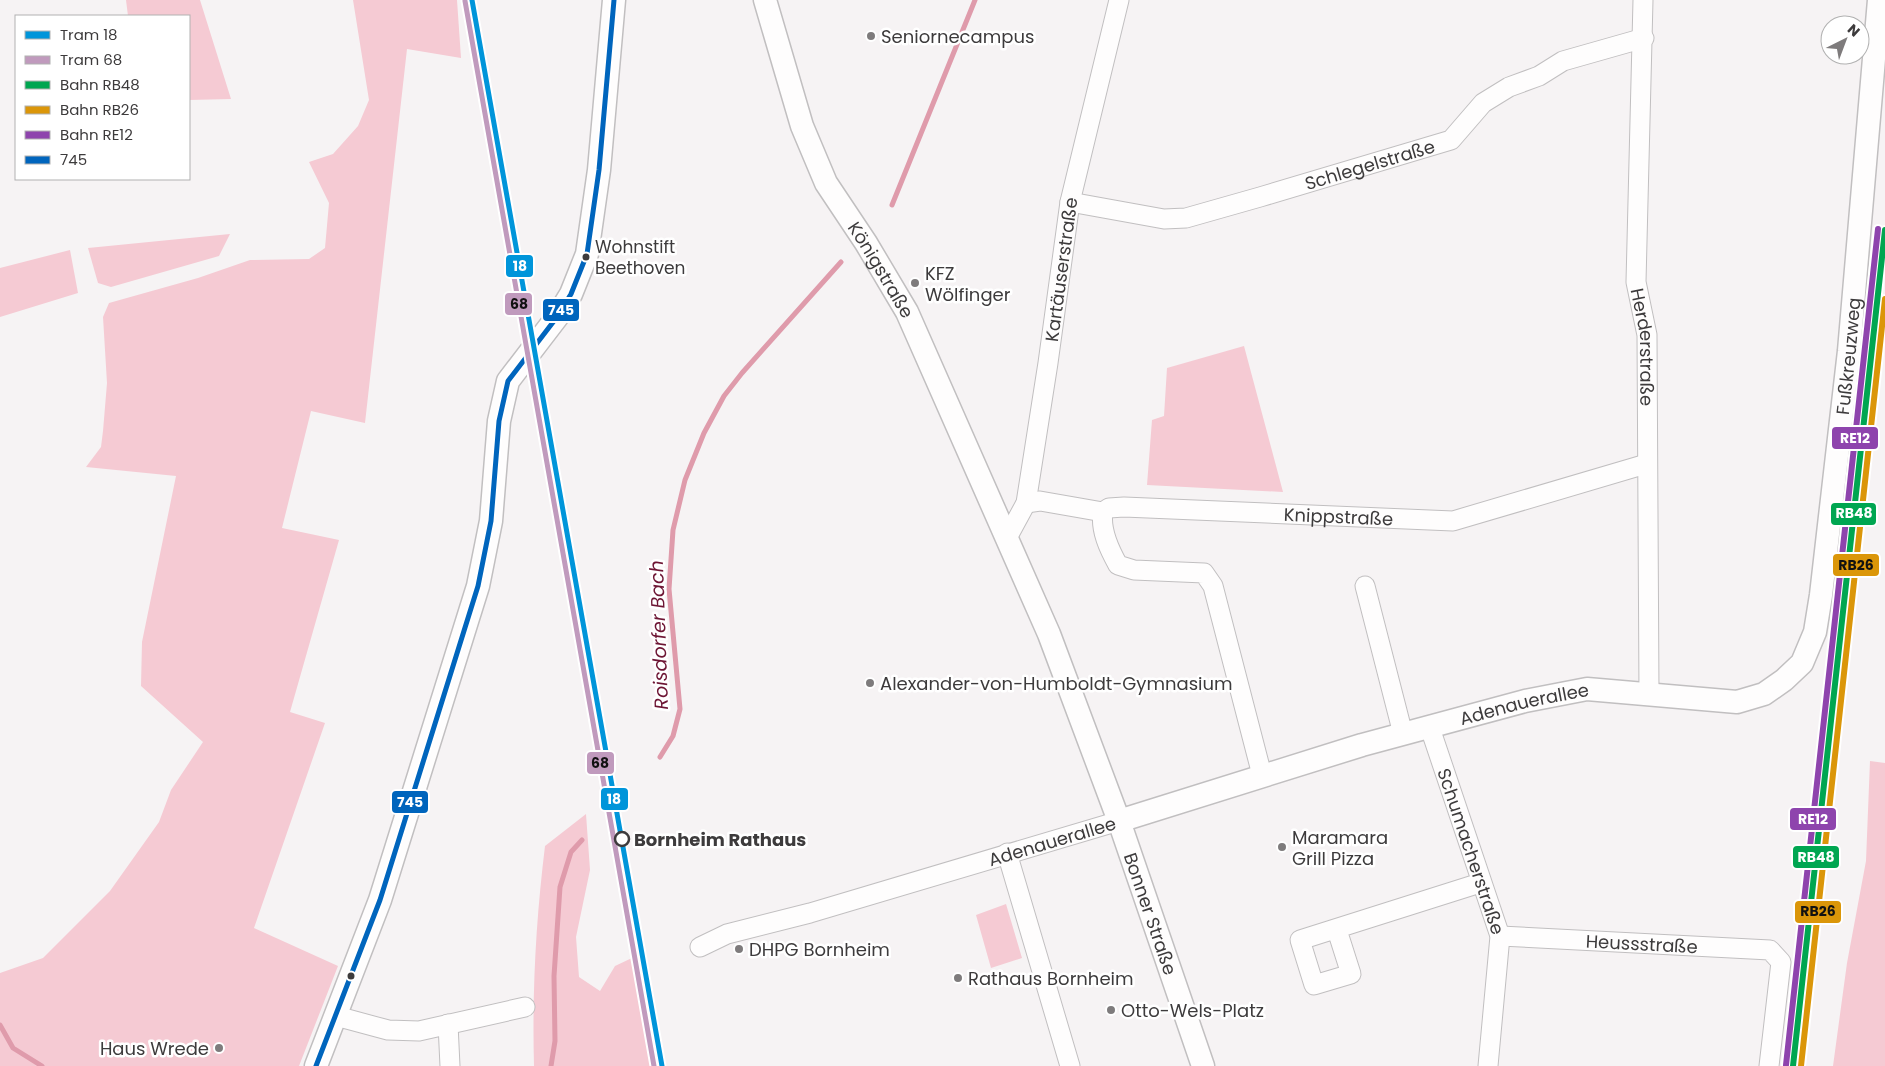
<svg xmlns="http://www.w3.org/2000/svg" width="1885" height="1066" viewBox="0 0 1885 1066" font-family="Poppins,sans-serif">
	<rect width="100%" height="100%" fill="#f6f3f4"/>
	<path fill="#f5cad3" d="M 126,0 L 200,0 L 231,99 L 189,100 L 189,16 L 128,16 Z
		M 353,0 L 457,0 L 461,58 L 407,49 L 365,423 L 311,411 L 282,528 L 339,540 L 290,712 L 325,723 L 254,928 L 338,966 L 299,1066 L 0,1066 L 0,973 L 43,958 L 110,891 L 159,822 L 171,790 L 203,742 L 141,686 L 142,642 L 176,476 L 86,467 L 101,447 L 103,431 L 107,383 L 103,317 L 109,303 L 198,278 L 250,260 L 309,259 L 325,248 L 329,203 L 309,162 L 333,154 L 358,126 L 369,100 Z
		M 230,234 L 219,256 L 111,287 L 98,283 L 88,248 Z
		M 70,250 L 78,293 L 0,317 L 0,268 Z
		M 1244,346 L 1283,492 L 1147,485 L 1152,420 L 1164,416 L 1167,368 Z
		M 1870,761 L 1885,763 L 1885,1066 L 1833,1066 L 1847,963 L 1866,861 Z
		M 586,814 L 590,870 L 576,937 L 579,977 L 600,991 L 615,966 L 634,957 L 652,1066 L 534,1066 C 532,992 536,919 545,846 Z
		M 1006,904 L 1022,958 L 991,968 L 976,915 Z"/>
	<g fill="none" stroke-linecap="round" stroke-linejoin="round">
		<path stroke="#df9bab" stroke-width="5" d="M 892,205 L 975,0
			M 660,757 L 673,736 L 680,709 L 669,589 L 673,530 L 685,480 L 704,433 L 724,396 L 742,373 L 841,262
			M 0,1025 L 13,1048 L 42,1066
			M 551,1066 L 555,1041 L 554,976 L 560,887 L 571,852 L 582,840"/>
		<g stroke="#c1bfc0" stroke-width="21">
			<g id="minor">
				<path id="s1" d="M 1643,0 L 1636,282 L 1647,335 L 1649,694"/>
				<path id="s2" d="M 1070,202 L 1164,219 L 1186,218 L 1260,197 L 1451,140 L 1483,103 L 1509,87 L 1539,76 L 1563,61 L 1644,38"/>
				<path id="s3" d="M 1026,503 L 1040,501 L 1103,512 L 1109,508 L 1124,507 L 1453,521 L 1646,464"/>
				<path d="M 1103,512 C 1100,530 1109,549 1118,565 L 1134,570 L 1204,573 L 1213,586 L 1262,775"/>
				<path id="s4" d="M 1007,538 L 1026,503 L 1048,363 L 1070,202 L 1119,0"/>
				<path d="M 1365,586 L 1403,734"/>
				<path id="s5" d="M 1430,728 L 1500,936 L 1488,1066"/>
				<path d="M 1007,853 L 1070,1066"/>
				<path d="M 1337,930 L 1351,974 L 1314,985 L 1300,940 L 1480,883"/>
				<path id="s6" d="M 1500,936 L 1770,950 L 1781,962 L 1769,1066"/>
				<path id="s7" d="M 700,947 L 727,934 L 810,913 L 1119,821"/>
				<path d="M 336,1016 L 388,1030 L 419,1031 L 525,1007"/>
				<path d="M 448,1024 L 450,1066"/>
			</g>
		</g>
		<g stroke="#c1bfc0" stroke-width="25">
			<g id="tertiary">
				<path id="s8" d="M 765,0 L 802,126 L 826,183 L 866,243 L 907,312 L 1049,634 L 1119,821 L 1203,1066"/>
				<path id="s9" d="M 1119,821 L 1362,745 L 1525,701 L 1587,689 L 1737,702 L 1764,694 L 1784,680 L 1802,663 L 1815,632 L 1821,595 L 1849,351 L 1879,0"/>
				<path d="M 316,1066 L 380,900 L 478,586 L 491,521 L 499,421 L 508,381 L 557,317 L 571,294 L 587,254 L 599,170 L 614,0"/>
			</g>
		</g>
		<use href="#minor" stroke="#fefdfd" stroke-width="19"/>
		<use href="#tertiary" stroke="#fefdfd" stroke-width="22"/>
		<g stroke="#fff" stroke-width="9">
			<path id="bus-1" d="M 316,1066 L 380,900 L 478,586 L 491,521 L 499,421 L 508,381 L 557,317 L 571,294 L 587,254 L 599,170 L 614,0"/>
		</g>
		<use href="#bus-1" stroke="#0065bd" stroke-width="5"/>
		<g stroke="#fff" stroke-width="10">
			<path id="rail-1" d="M 1793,1066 L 1885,230"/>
		</g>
		<g stroke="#fff" stroke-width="10">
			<path id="rail-2" d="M 1801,1066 L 1885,299"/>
		</g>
		<g stroke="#fff" stroke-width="10">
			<path id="rail-3" d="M 1786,1065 L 1878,229"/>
		</g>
		<use href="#rail-1" stroke="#00a651" stroke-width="6"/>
		<use href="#rail-2" stroke="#db9609" stroke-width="6"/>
		<use href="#rail-3" stroke="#8e44ad" stroke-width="6"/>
		<g stroke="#fff" stroke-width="9">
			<path id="tram-1" d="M 472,0 L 662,1066"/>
		</g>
		<g stroke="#fff" stroke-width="9">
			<path id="tram-2" d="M 465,1 L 654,1066"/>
		</g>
		<use href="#tram-1" stroke="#0095da" stroke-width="5"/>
		<use href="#tram-2" stroke="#c09abd" stroke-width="5"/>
	</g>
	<g fill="#7e7b7c" stroke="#fff" stroke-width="2">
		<circle cx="871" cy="36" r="5"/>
		<circle cx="915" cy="283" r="5"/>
		<circle cx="870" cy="683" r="5"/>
		<circle cx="1282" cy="847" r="5"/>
		<circle cx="739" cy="949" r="5"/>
		<circle cx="958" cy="978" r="5"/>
		<circle cx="1111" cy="1010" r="5"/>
		<circle cx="219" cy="1048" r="5"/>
	</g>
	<g fill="#3d3b3c" stroke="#fff" stroke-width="2">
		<circle cx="586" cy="257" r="4.5"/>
		<circle cx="351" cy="976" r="4.5"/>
	</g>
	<circle fill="#fff" stroke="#3d3b3c" stroke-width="2.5" cx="622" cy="839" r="7"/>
	<g text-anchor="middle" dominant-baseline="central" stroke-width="5" stroke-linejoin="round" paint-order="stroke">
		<g font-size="17" fill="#3d3b3c" stroke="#fff" text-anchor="start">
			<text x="595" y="247">Wohnstift<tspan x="595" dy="21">Beethoven</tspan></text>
		</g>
		<g font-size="18" fill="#3d3b3c" stroke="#fff" text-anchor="start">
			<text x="881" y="36">Seniornecampus</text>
			<text x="925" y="273">KFZ<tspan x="925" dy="21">Wölfinger</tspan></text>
			<text x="880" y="683">Alexander-von-Humboldt-Gymnasium</text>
			<text x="1292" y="837">Maramara<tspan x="1292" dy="21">Grill Pizza</tspan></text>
			<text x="749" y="949">DHPG Bornheim</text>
			<text x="968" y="978">Rathaus Bornheim</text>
			<text x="1121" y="1010">Otto-Wels-Platz</text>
			<text x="209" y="1048" text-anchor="end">Haus Wrede</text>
		</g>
		<g font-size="18" fill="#3d3b3c" stroke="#fff">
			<text stroke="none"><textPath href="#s2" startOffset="309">Schlegelstraße</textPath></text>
			<text stroke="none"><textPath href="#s4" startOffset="276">Kartäuserstraße</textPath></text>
			<text stroke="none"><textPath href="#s8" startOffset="296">Königstraße</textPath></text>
			<text stroke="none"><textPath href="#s1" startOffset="348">Herderstraße</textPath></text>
			<text stroke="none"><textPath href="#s9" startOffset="1026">Fußkreuzweg</textPath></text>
			<text stroke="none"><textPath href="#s3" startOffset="315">Knippstraße</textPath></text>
			<text stroke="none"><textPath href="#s9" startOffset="422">Adenauerallee</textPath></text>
			<text stroke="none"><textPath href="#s7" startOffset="368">Adenauerallee</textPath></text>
			<text stroke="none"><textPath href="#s5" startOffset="130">Schumacherstraße</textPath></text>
			<text stroke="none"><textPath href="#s8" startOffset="995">Bonner Straße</textPath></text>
			<text stroke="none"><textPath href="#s6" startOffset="142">Heussstraße</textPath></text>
		</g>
		<g font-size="18" font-weight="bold" fill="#3d3b3c" stroke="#fff" text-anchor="start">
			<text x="634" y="839">Bornheim Rathaus</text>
		</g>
		<g font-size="19" font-style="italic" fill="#6d1534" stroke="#fff">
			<text transform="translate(659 635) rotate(-92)">Roisdorfer Bach</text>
		</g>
	</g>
	<g stroke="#fff" stroke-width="2">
		<rect x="505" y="254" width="29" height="24" rx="5" fill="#0095da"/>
		<rect x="504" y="292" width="29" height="24" rx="5" fill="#c09abd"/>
		<rect x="542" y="298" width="38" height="24" rx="5" fill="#0065bd"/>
		<rect x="1831" y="426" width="48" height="24" rx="5" fill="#8e44ad"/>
		<rect x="1830" y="502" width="47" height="24" rx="5" fill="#00a651"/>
		<rect x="1832" y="553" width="48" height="24" rx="5" fill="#db9609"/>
		<rect x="586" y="751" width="29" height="24" rx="5" fill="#c09abd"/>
		<rect x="600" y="787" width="29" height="24" rx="5" fill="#0095da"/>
		<rect x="391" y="790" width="38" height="24" rx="5" fill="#0065bd"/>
		<rect x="1789" y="807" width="48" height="24" rx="5" fill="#8e44ad"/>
		<rect x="1792" y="845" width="48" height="24" rx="5" fill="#00a651"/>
		<rect x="1794" y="900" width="48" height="24" rx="5" fill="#db9609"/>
	</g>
	<g font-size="14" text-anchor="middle" font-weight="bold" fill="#fff">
		<text x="520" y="271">18</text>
		<text x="561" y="315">745</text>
		<text x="1855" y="443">RE12</text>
		<text x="1854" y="518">RB48</text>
		<text x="614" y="804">18</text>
		<text x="410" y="807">745</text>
		<text x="1813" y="824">RE12</text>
		<text x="1816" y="862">RB48</text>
	</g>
	<g font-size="14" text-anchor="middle" font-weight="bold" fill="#111">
		<text x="519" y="309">68</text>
		<text x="1856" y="570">RB26</text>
		<text x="600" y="768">68</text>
		<text x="1818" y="916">RB26</text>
	</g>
	<rect x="15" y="15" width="175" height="165" fill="#ffffff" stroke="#b1b1b1"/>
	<rect x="25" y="31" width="25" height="8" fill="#0095da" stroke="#b1b1b1"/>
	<text x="60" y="40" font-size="15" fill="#3d3b3c">Tram 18</text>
	<rect x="25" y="56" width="25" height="8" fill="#c09abd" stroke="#b1b1b1"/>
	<text x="60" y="65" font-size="15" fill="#3d3b3c">Tram 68</text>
	<rect x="25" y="81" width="25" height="8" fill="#00a651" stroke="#b1b1b1"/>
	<text x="60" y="90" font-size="15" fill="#3d3b3c">Bahn RB48</text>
	<rect x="25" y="106" width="25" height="8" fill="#db9609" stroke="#b1b1b1"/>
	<text x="60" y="115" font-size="15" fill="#3d3b3c">Bahn RB26</text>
	<rect x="25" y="131" width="25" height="8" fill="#8e44ad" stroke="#b1b1b1"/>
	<text x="60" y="140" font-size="15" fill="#3d3b3c">Bahn RE12</text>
	<rect x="25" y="156" width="25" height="8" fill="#0065bd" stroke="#b1b1b1"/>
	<text x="60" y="165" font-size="15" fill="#3d3b3c">745</text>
	<g transform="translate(1845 40) rotate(42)"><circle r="24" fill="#ffffff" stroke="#b1b1b1"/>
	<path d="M0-4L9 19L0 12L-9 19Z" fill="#7e7b7c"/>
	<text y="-8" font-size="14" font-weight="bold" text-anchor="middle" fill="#3d3b3c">N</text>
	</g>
</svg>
